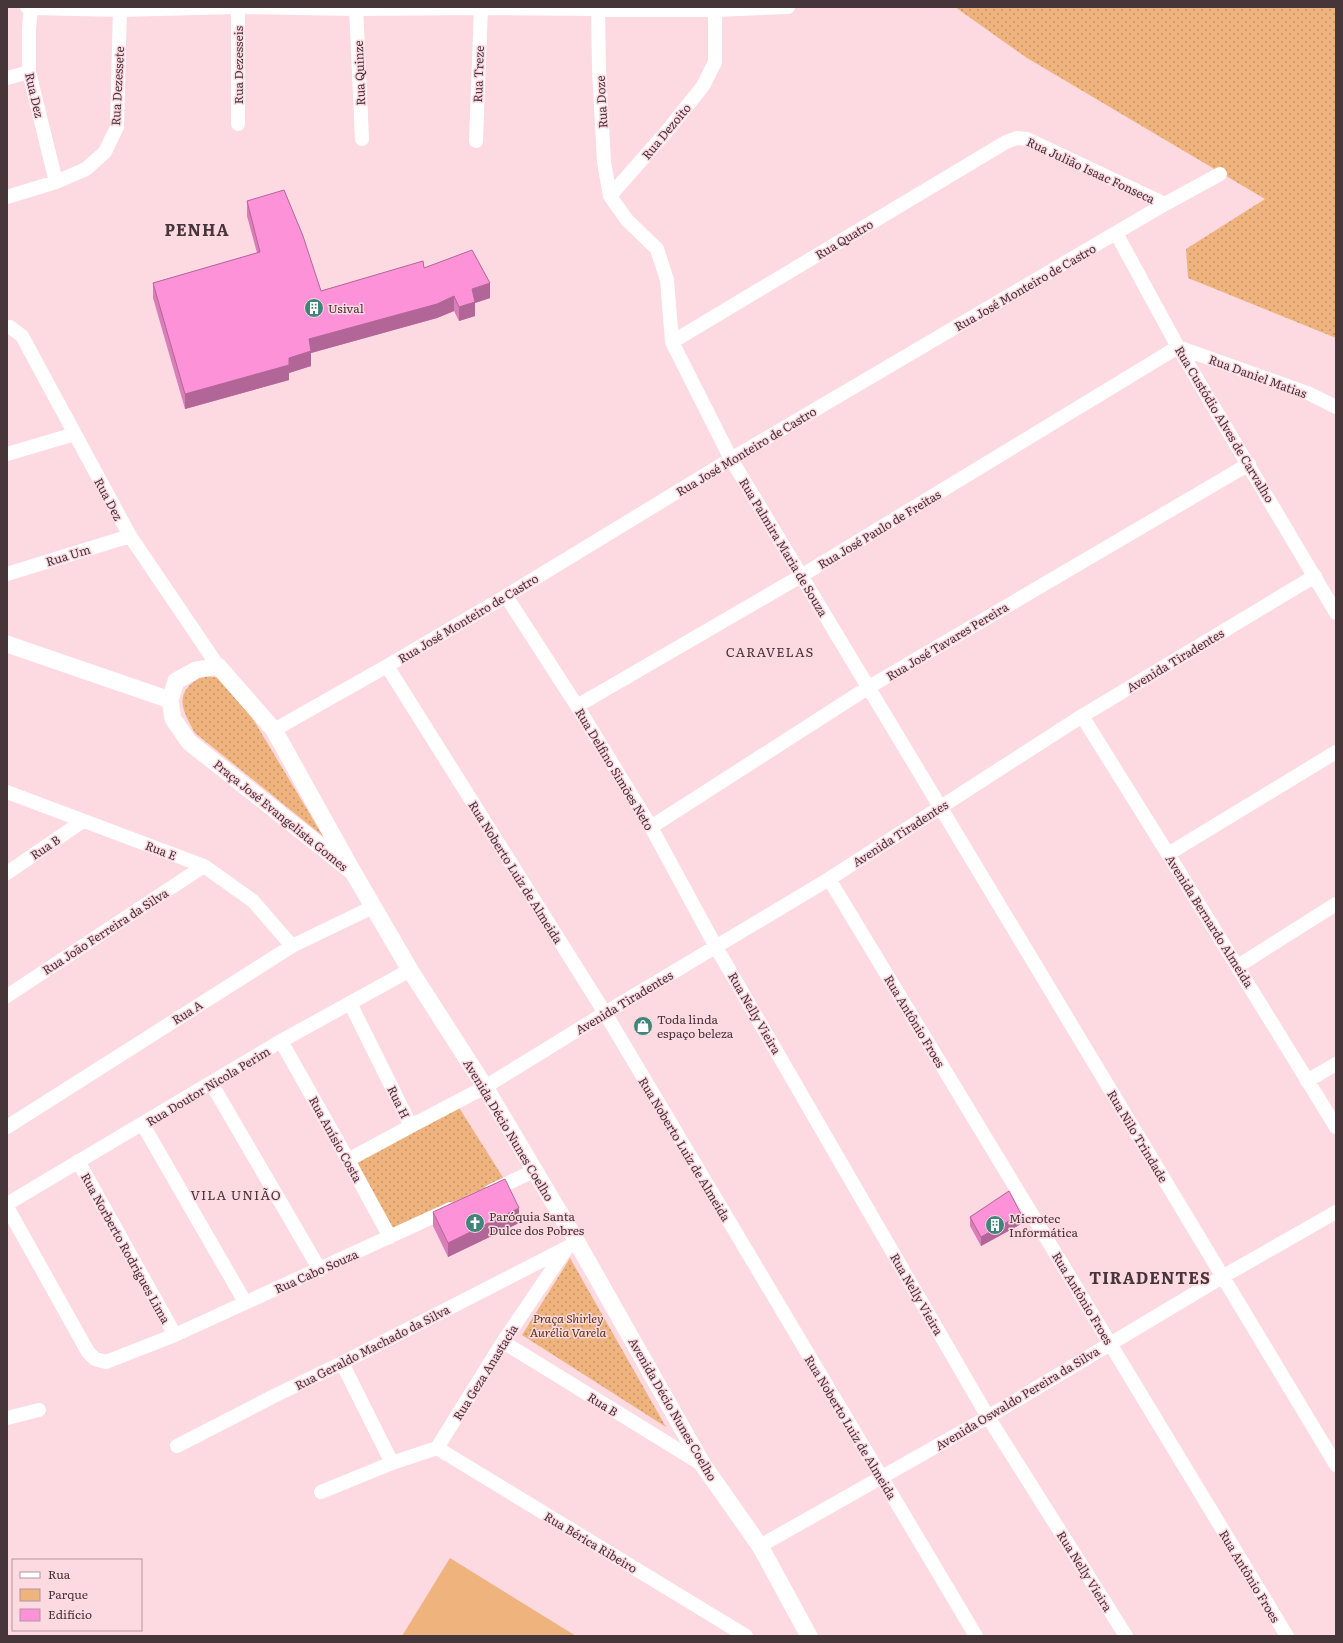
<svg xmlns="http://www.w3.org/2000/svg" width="1343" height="1643" viewBox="0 0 1343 1643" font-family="Literata,serif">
	<defs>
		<pattern id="green-dots" width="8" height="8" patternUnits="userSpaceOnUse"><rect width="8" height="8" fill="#efb37e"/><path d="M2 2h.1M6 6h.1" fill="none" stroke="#c39268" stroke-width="1.8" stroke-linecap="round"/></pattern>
	</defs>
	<rect width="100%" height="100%" fill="#fdd9e2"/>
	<path fill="url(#green-dots)" d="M 955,7 L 1336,7 L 1336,338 L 1188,278 L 1186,249 L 1265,199 L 1027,58 Z
		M 203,676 L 221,678 L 232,684 L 323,836 L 195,733 C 181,708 173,692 203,676 Z
		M 458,1106 L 504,1179 L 391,1230 L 357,1162 Z
		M 570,1258 L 666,1427 L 522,1335 Z"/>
	<path fill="#efb37e" d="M 450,1558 L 576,1636 L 402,1636 Z"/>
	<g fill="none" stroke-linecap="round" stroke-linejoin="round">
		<path stroke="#fff" stroke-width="14" d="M 27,7 L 32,8 L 120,10 L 238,7 L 356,9 L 481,8 L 715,10 L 788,7
			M 31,7 L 29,29 L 29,72 L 56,182
			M 238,7 L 238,124
			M 356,7 L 362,139
			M 598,7 L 599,71 L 604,162 L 610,196 L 627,220 L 657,249 L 667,280 L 672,342 L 731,459 L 1336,1465
			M 7,78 L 29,72
			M 476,141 L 481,7
			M 610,196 L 667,131 L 703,86 L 715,62 L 715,7
			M 7,197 L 56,182 L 86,169 L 105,152 L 117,127 L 120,7
			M 1116,233 L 1178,347 L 1336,613
			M 7,327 L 10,327 L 22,336 L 130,536 L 218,666
			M 672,342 L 1006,142 L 1017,138 L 1027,139 L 1165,204
			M 7,454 L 75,434
			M 7,574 L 130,536
			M 506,596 L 577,706 L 651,827 L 716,947 L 988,1417 L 1126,1636
			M 387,666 L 605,1013 L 976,1636
			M 577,706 L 801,576 L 1178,347 L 1310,394 L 1336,407
			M 1082,716 L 1168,854 L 1336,1127
			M 274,730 L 387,666 L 506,596 L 731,459 L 1165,204 L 1220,174
			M 7,792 L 204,866 L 253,901 L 292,946
			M 651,827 L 869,687 L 1249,464
			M 1168,854 L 1336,752
			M 7,873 L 83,821
			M 829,879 L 1287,1636
			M 1238,966 L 1336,904
			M 7,996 L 204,866
			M 350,1003 L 411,1126 L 485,1087 L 605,1013 L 829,879 L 1082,716 L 1315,576
			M 281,1041 L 348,1160 L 390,1237
			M 1307,1081 L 1336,1064
			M 211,1083 L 320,1270
			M 143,1125 L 245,1302
			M 7,1127 L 292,946 L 373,907
			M 348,1160 L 411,1126
			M 78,1161 L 175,1335
			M 491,1191 L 534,1171
			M 7,1204 L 281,1041 L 410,970
			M 7,1207 L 88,1352 L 95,1359 L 106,1362 L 175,1335 L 450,1209
			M 503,1342 L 703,1465
			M 342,1363 L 392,1463
			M 7,1418 L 39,1410
			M 177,1446 L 272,1397 L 342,1363 L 568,1247
			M 437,1448 L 746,1636
			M 437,1448 L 503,1342 L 566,1249
			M 321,1492 L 392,1463 L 437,1448
			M 760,1546 L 988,1417 L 1222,1277 L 1336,1212"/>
		<path stroke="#fff" stroke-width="17" d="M 7,644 L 170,700
			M 353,872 L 189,742 L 173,719 L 170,700 L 176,681 L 196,670 L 218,666 L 274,730 L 353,872 L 410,970 L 485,1087 L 574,1237 L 703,1465 L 760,1546 L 809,1636"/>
	</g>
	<path fill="#da7eba" d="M 247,201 L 321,291 L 424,268 L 490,298 L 475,303 L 475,316 L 459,321 L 454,311 L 437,318 L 311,353 L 311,366 L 289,373 L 289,380 L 185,409 L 153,298 L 153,283 L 257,253 L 247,216 Z
		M 433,1212 L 519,1223 L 448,1257 L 433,1226 Z
		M 970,1217 L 1021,1224 L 981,1246 L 970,1226 Z"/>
	<path fill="#b16697" d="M 490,283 L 490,298 L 475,303 L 475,316 L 459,321 L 459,307 L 472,289 Z
		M 454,296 L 454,311 L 437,318 L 311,353 L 311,366 L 289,373 L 289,380 L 185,409 L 185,394 L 289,358 L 309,339 Z
		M 519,1208 L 519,1223 L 448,1257 L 448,1243 Z
		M 1021,1214 L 1021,1224 L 981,1246 L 981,1237 Z"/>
	<path fill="#fd92d8" stroke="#b16697" d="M 284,190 L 303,236 L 321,291 L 423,261 L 424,268 L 472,250 L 490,283 L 472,289 L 475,302 L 459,307 L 454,296 L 437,304 L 309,339 L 311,351 L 289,358 L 289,365 L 185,394 L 153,283 L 260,252 L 247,201 Z
		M 505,1179 L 519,1208 L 448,1243 L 433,1212 Z
		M 1009,1191 L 1021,1214 L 981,1237 L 970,1217 Z"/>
	<defs>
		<g id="building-disc" transform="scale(1)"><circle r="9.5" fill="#40857a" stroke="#fdd9e2"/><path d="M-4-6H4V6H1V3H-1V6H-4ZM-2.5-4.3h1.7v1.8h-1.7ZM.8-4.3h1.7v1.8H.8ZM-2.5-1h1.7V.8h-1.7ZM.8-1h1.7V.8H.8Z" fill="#fff"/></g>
		<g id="shop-disc" transform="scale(1)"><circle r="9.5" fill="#40857a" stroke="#fdd9e2"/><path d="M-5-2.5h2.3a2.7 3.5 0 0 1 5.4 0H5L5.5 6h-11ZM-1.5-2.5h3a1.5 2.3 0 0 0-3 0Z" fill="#fff"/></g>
		<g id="church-disc" transform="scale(1)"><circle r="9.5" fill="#40857a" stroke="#fdd9e2"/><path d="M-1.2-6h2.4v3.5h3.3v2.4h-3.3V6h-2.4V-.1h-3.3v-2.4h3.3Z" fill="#fff"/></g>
	</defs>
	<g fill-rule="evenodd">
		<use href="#building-disc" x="314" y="308"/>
		<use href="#shop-disc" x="643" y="1026"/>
		<use href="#church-disc" x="475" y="1223"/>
		<use href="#building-disc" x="995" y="1225"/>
	</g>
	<g text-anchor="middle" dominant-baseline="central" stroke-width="3" stroke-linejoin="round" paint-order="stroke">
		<g font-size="12" fill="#463539" stroke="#fdd9e2">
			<text transform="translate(238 65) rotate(-90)">Rua Dezesseis</text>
			<text transform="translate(359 73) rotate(-92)">Rua Quinze</text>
			<text transform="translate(478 74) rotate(-88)">Rua Treze</text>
			<text transform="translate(117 86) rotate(-87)">Rua Dezessete</text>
			<text transform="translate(35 95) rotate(77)">Rua Dez</text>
			<text transform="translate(601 102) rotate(-93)">Rua Doze</text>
			<text transform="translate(666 131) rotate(-50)">Rua Dezoito</text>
			<text transform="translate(1091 170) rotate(25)">Rua Julião Isaac Fonseca</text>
			<text transform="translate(844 239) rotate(-31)">Rua Quatro</text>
			<text transform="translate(1025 287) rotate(-30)">Rua José Monteiro de Castro</text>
			<text transform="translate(1258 376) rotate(20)">Rua Daniel Matias</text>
			<text transform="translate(1225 424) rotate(59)">Rua Custódio Alves de Carvalho</text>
			<text transform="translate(746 451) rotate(-31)">Rua José Monteiro de Castro</text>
			<text transform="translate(109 499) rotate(62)">Rua Dez</text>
			<text transform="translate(879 529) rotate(-31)">Rua José Paulo de Freitas</text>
			<text transform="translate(784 547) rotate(59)">Rua Palmira Maria de Souza</text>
			<text transform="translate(68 555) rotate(-17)">Rua Um</text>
			<text transform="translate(468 618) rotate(-31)">Rua José Monteiro de Castro</text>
			<text transform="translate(947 641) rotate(-31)">Rua José Tavares Pereira</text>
			<text transform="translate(1175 660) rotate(-31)">Avenida Tiradentes</text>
			<text transform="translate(615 769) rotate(59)">Rua Delfino Simões Neto</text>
			<text transform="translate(281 815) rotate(39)">Praça José Evangelista Gomes</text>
			<text transform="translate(900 833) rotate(-33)">Avenida Tiradentes</text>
			<text transform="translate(45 847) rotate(-34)">Rua B</text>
			<text transform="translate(161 850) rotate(21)">Rua E</text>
			<text transform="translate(516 872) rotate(58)">Rua Noberto Luiz de Almeida</text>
			<text transform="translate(1210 921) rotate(58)">Avenida Bernardo Almeida</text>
			<text transform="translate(105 931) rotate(-33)">Rua João Ferreira da Silva</text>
			<text transform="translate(624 1002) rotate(-31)">Avenida Tiradentes</text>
			<text transform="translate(187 1012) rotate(-32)">Rua A</text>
			<text transform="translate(755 1013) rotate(60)">Rua Nelly Vieira</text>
			<text transform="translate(915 1021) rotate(59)">Rua Antônio Froes</text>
			<text transform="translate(208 1086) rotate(-31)">Rua Doutor Nicola Perim</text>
			<text transform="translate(399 1102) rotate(64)">Rua H</text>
			<text transform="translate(509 1130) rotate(59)">Avenida Décio Nunes Coelho</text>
			<text transform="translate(1138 1136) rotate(59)">Rua Nilo Trindade</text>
			<text transform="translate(336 1139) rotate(61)">Rua Anísio Costa</text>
			<text transform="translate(685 1149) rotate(59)">Rua Noberto Luiz de Almeida</text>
			<text transform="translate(126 1248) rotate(61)">Rua Norberto Rodrigues Lima</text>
			<text transform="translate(316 1271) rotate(-24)">Rua Cabo Souza</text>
			<text transform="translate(917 1294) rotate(60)">Rua Nelly Vieira</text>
			<text transform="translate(1083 1298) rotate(59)">Rua Antônio Froes</text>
			<text transform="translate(372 1347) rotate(-27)">Rua Geraldo Machado da Silva</text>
			<text transform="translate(485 1372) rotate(-58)">Rua Geza Anastacia</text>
			<text transform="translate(1017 1398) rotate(-31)">Avenida Oswaldo Pereira da Silva</text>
			<text transform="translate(603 1404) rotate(32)">Rua B</text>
			<text transform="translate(673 1409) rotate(60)">Avenida Décio Nunes Coelho</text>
			<text transform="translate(851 1427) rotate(59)">Rua Noberto Luiz de Almeida</text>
			<text transform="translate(591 1542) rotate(31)">Rua Bérica Ribeiro</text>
			<text transform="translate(1085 1571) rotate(58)">Rua Nelly Vieira</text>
			<text transform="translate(1250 1576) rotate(59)">Rua Antônio Froes</text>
		</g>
		<g font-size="12" fill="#463539" stroke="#fdd9e2" text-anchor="start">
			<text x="328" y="308">Usival</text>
			<text x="657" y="1019">Toda linda<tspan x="657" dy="14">espaço beleza</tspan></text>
			<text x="489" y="1216">Paróquia Santa<tspan x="489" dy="14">Dulce dos Pobres</tspan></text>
			<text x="1009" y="1218">Microtec<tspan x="1009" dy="14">Informática</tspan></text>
		</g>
		<g font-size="12" font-style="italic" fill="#5c3712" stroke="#fdd9e2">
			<text x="568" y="1318">Praça Shirley<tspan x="568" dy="14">Aurélia Varela</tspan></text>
		</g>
		<g font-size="13" letter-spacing="1" fill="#463539" stroke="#fdd9e2">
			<text x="770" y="651">CARAVELAS</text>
			<text x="236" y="1194">VILA UNIÃO</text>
		</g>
		<g font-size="16" font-weight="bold" letter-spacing="1" fill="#463539" stroke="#fdd9e2">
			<text x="197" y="229">PENHA</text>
			<text x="1150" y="1277">TIRADENTES</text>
		</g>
	</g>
	<rect width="1343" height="1643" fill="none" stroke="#463539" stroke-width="16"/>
	<rect x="12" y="1559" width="130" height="72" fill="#fdd9e2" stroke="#b4979e"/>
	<rect x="20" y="1572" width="20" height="6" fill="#ffffff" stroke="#b4979e"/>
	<text x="48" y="1579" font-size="12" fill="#463539">Rua</text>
	<rect x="20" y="1589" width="20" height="12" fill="#efb37e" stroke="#b4979e"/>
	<text x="48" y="1599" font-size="12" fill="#463539">Parque</text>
	<rect x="20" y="1609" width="20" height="12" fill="#fd92d8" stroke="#b4979e"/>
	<text x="48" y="1619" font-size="12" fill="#463539">Edifício</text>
</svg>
